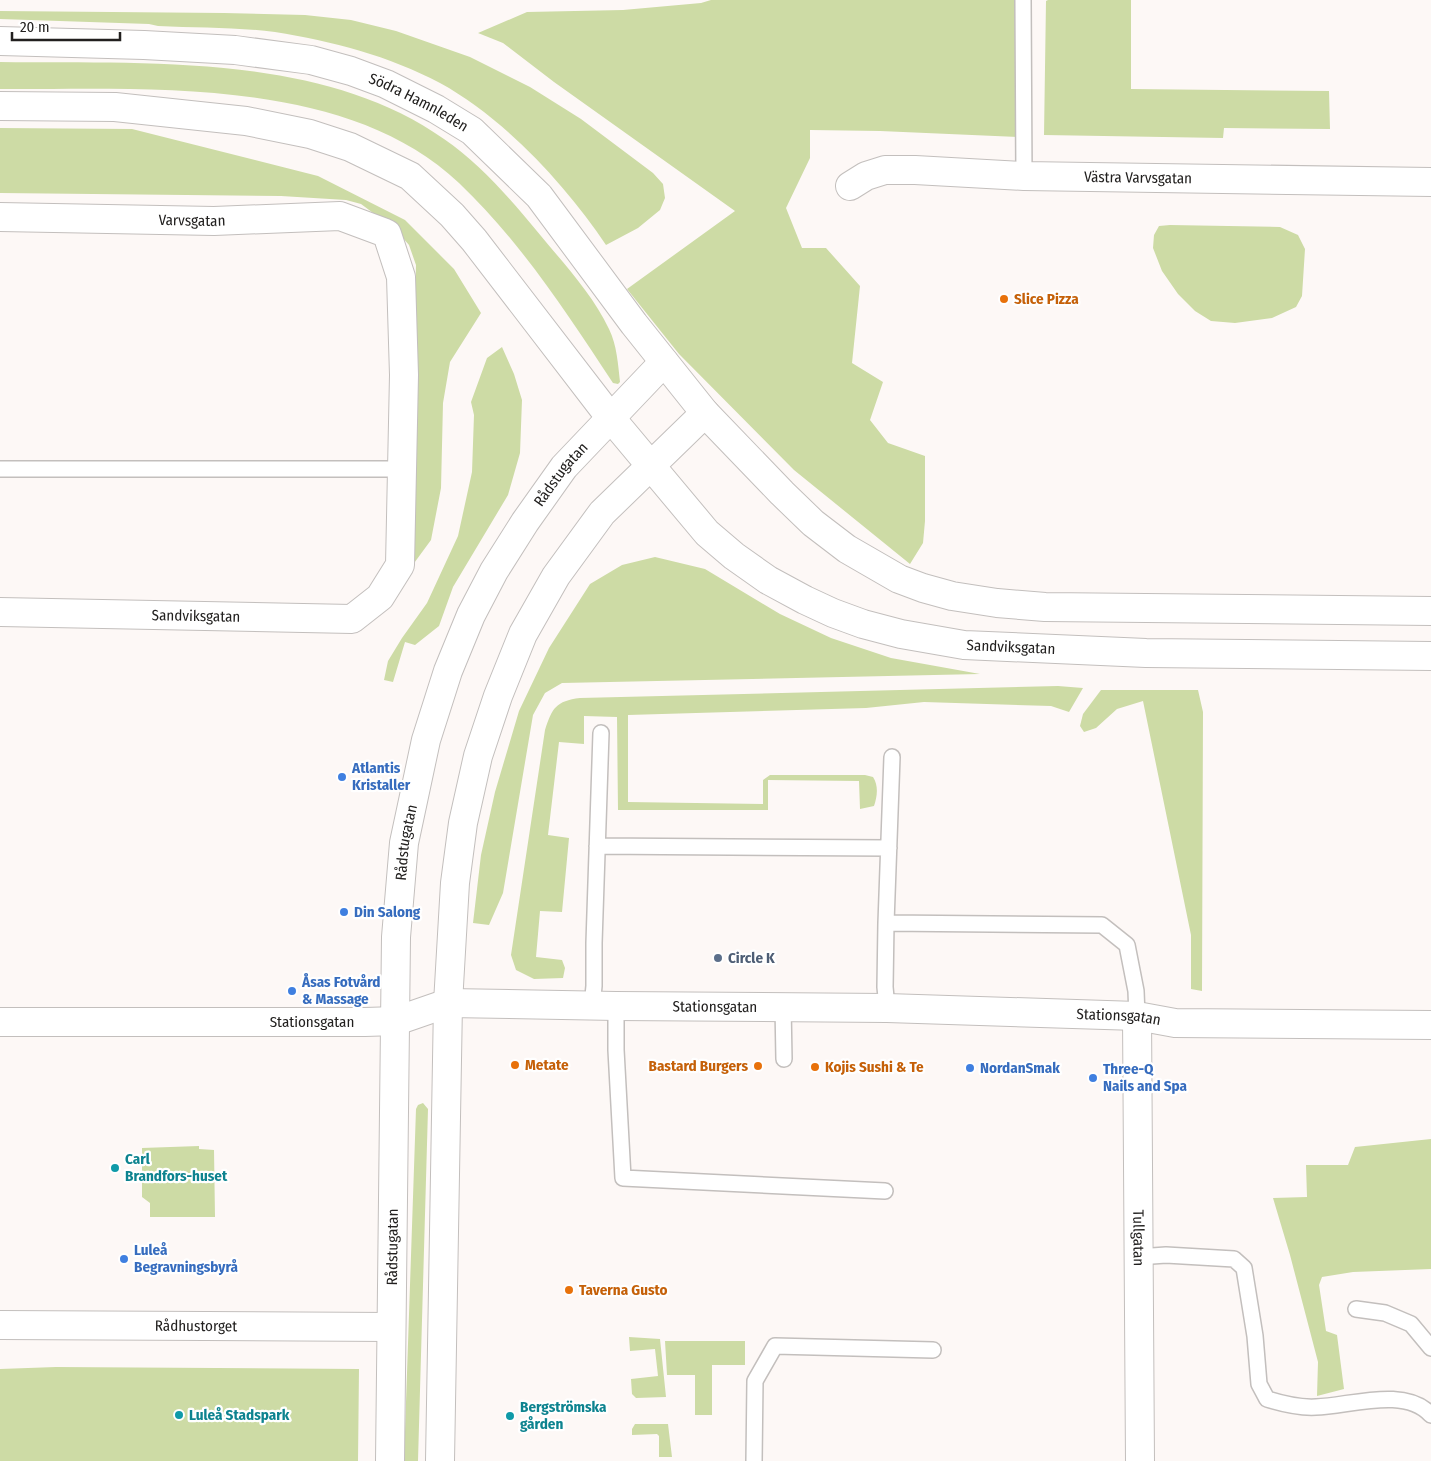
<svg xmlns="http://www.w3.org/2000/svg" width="1431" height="1461" viewBox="0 0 1431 1461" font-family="'Fira Sans Condensed',sans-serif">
	<rect width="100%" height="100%" fill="#fdf8f6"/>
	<path fill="#cddba5" d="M 711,0 L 1021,0 L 1020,137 L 880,131 L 810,130 L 810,158 L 786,208 L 802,248 L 826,248 L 860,286 L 852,363 L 883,382 L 870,420 L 888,443 L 925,456 L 925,521 L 923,543 L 910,564 L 794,470 L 679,354 L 627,289 L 735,211 L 554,82 L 503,43 L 478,33 L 527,12 L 623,10 L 701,3 Z
		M 1048,0 L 1131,0 L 1131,89 L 1329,91 L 1330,129 L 1224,128 L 1223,138 L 1044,135 L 1046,1 Z
		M 0,11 L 224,13 L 305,15 L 351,20 L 396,31 L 470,57 L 530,87 L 581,119 L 653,173 L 663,184 L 665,198 L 660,210 L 638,228 L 606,245 C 566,185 504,118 440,83 C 389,56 332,41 275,32 C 236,27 197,28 158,26 L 149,24 L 0,19 Z
		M 0,62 C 144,64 321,52 444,139 C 482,165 512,201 541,236 C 565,265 593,295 609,329 C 617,345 618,365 620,382 L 618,384 L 613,383 C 567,313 520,241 459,183 C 345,75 145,90 0,89 Z
		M 0,128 L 132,129 L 318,176 L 405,220 L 454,269 L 481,313 L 450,362 L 443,403 L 441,488 L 431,540 L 409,570 L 416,265 L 409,245 L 396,230 L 361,204 L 346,200 L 281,196 L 0,193 Z
		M 1170,225 L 1280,227 L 1298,235 L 1305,249 L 1302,296 L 1296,307 L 1272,318 L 1235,323 L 1211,321 L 1195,311 L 1178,294 L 1162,271 L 1153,248 L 1154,235 L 1159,226 Z
		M 502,347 L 514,374 L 522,400 L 520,453 L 508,495 L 453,587 L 439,626 L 415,645 L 405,642 L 393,682 L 384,680 L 388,661 L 402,638 L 427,603 L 458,536 L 472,472 L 474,415 L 471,402 L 487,358 Z
		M 655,557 L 705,569 L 780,614 L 831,638 L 891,658 L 980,674 L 562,683 L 545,693 L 533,715 L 503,893 L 489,925 L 473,923 L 481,855 L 495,792 L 519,711 L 549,648 L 590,584 L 622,565 Z
		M 1058,686 L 1083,688 L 1069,712 L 1051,706 L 924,702 L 866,708 L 628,715 L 628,802 L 763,804 L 763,780 L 770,775 L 865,775 L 873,777 C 879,786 877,797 874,806 L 860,809 L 859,781 L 768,780 L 768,810 L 618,810 L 617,717 L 584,716 L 584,744 L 559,742 L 548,835 L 569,838 L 562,912 L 540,911 L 536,957 L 562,960 L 565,968 L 563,978 L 534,979 L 516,970 L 511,955 L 545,730 C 552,708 556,701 580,698 Z
		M 1101,690 L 1198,690 L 1203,712 L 1202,991 L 1191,989 L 1191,935 L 1143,701 L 1117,709 L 1096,728 L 1084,732 L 1080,726 L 1083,714 Z
		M 423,1103 L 428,1109 L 418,1461 L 404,1461 L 416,1109 L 418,1105 Z
		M 1431,1139 L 1431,1269 L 1353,1272 L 1322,1277 L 1319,1285 L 1326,1331 L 1337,1335 L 1344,1389 L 1317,1396 L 1318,1362 L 1290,1255 L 1273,1198 L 1307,1197 L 1306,1165 L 1348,1165 L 1355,1147 Z
		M 199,1146 L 199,1149 L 214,1150 L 215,1217 L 150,1217 L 150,1203 L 142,1197 L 142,1148 Z
		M 629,1337 L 660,1339 L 666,1397 L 636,1398 L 632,1394 L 631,1379 L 658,1376 L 655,1349 L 630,1351 Z
		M 665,1341 L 745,1341 L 745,1365 L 712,1365 L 712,1415 L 695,1415 L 695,1375 L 667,1375 Z
		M 56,1367 L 359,1369 L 358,1461 L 0,1461 L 0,1369 Z
		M 635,1424 L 668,1424 L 672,1457 L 659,1457 L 659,1436 L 657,1434 L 632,1435 L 632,1429 Z"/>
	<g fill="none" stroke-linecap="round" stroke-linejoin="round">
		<g stroke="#c3bfbd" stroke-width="18">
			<path id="lane" d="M 1023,0 L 1024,176
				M 0,469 L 402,469
				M 597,846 L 889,848
				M 886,923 L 1102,925 L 1127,945 L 1136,991 L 1137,1016
				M 592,1006 L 594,986 L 594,943 L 601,733
				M 616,1006 L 616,1050 L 623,1178 L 885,1191
				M 783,1006 L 784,1059
				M 887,1008 L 885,987 L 886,923 L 892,757
				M 1138,1257 L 1166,1255 L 1234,1259 L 1244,1268 L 1255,1336 L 1259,1384 L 1267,1399 C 1283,1404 1299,1408 1316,1407 C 1350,1406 1405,1386 1431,1415
				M 1356,1309 L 1385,1313 L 1411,1324 L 1431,1348
				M 754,1461 L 755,1381 L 775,1346 L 933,1350"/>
		</g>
		<g stroke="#c3bfbd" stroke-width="30">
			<g id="street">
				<path id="s1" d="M 850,186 L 866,176 L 885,170 L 915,170 L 1024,176 L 1431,182"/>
				<path id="s2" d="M 0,217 L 214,221 L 340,216 L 383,232 L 387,234 L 401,277 L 404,375 L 400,565 L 380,597 L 352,619 L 0,612"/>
				<path id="s3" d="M 1137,1016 L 1140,1461"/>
				<path id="s4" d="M 0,1022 L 365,1022 L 396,1021 L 448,1003 L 616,1006 L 887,1008 L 1137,1016 L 1175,1023 L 1431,1025"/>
				<path id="s5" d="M 0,1325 L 391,1327"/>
			</g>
		</g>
		<g stroke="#c3bfbd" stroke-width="30">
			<g id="secondary">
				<path id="s6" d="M 0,41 L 144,45 L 235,50 L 311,60 L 351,71 L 386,84 L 436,109 L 472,131 L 539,196 L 634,324 L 705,413 L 782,493 L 813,523 L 847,549 L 899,579 L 923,588 L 952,596 L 997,603 L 1045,607 L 1431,611"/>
				<path id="s7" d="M 0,106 L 115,107 L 246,121 L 310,134 L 350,147 L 410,176 L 452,215 L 474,240 L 610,417 L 707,533 L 734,556 L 768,580 L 805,600 L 833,613 L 863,624 L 901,634 L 964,645 L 1146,653 L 1431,656"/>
				<path id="s8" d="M 390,1461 L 396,937 L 404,843 L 426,740 L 448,671 L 471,615 L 494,571 L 525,522 L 564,467 L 664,362"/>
				<path d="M 440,1461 L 448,1003 L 455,883 L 463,823 L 478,756 L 498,696 L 523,634 L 556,576 L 602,513 L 705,413"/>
			</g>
		</g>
		<use href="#lane" stroke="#fff" stroke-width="15"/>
		<use href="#street" stroke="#fff" stroke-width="28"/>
		<use href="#secondary" stroke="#fff" stroke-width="28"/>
	</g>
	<g fill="#e8710a" stroke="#fff" stroke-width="2">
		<circle cx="1004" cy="299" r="5"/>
		<circle cx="515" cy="1065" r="5"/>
		<circle cx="758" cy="1066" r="5"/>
		<circle cx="815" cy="1067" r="5"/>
		<circle cx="569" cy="1290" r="5"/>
	</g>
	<g fill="#3f7fe0" stroke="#fff" stroke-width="2">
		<circle cx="342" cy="777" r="5"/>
		<circle cx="344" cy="912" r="5"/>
		<circle cx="292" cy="991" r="5"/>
		<circle cx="970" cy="1068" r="5"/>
		<circle cx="1093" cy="1078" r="5"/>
		<circle cx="124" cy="1259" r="5"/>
	</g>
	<circle fill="#5c6f8a" stroke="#fff" stroke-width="2" cx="718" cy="958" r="5"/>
	<g fill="#0f9aa8" stroke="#fff" stroke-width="2">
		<circle cx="115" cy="1168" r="5"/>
		<circle cx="179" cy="1415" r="5"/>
		<circle cx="510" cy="1416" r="5"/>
	</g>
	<g text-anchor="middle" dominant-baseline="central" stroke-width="4.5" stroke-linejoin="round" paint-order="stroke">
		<g font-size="15" fill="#22201f" stroke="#fff">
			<text stroke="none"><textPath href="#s6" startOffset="428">Södra Hamnleden</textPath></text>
			<text stroke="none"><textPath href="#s1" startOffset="292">Västra Varvsgatan</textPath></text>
			<text stroke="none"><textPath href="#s2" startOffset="192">Varvsgatan</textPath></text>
			<text stroke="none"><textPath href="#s8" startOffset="1024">Rådstugatan</textPath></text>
			<text transform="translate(196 616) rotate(1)">Sandviksgatan</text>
			<text stroke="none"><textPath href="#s7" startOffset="1218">Sandviksgatan</textPath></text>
			<text stroke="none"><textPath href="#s8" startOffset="619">Rådstugatan</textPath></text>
			<text stroke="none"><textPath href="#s4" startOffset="718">Stationsgatan</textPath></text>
			<text stroke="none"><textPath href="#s4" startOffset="1122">Stationsgatan</textPath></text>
			<text stroke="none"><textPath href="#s4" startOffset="312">Stationsgatan</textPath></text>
			<text stroke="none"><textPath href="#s3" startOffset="222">Tullgatan</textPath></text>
			<text stroke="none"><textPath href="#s8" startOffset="214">Rådstugatan</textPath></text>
			<text stroke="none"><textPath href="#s5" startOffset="196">Rådhustorget</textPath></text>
		</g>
		<g font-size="15" font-weight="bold" fill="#c56008" stroke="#fff" text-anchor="start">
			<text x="1014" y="299">Slice Pizza</text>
			<text x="525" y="1065">Metate</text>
			<text x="748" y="1066" text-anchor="end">Bastard Burgers</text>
			<text x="825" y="1067">Kojis Sushi &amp; Te</text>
			<text x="579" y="1290">Taverna Gusto</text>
		</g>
		<g font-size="15" font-weight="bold" fill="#366cbe" stroke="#fff" text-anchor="start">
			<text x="352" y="768">Atlantis<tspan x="352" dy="17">Kristaller</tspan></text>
			<text x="354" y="912">Din Salong</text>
			<text x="302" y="982">Åsas Fotvård<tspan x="302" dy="17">&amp; Massage</tspan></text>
			<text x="980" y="1068">NordanSmak</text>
			<text x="1103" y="1069">Three-Q<tspan x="1103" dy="17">Nails and Spa</tspan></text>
			<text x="134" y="1250">Luleå<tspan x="134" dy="17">Begravningsbyrå</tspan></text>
		</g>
		<g font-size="15" font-weight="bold" fill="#4e5e75" stroke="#fff" text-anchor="start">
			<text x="728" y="958">Circle K</text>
		</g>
		<g font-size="15" font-weight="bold" fill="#0d838f" stroke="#fff" text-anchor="start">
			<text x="125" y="1159">Carl<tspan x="125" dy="17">Brandfors-huset</tspan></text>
			<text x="520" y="1407">Bergströmska<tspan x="520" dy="17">gården</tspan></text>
			<text x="189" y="1415">Luleå Stadspark</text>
		</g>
	</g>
	<path d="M12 32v8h108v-8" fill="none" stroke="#22201f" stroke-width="2.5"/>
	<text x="20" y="32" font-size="15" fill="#22201f" stroke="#ffffff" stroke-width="4" paint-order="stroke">20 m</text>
</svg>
